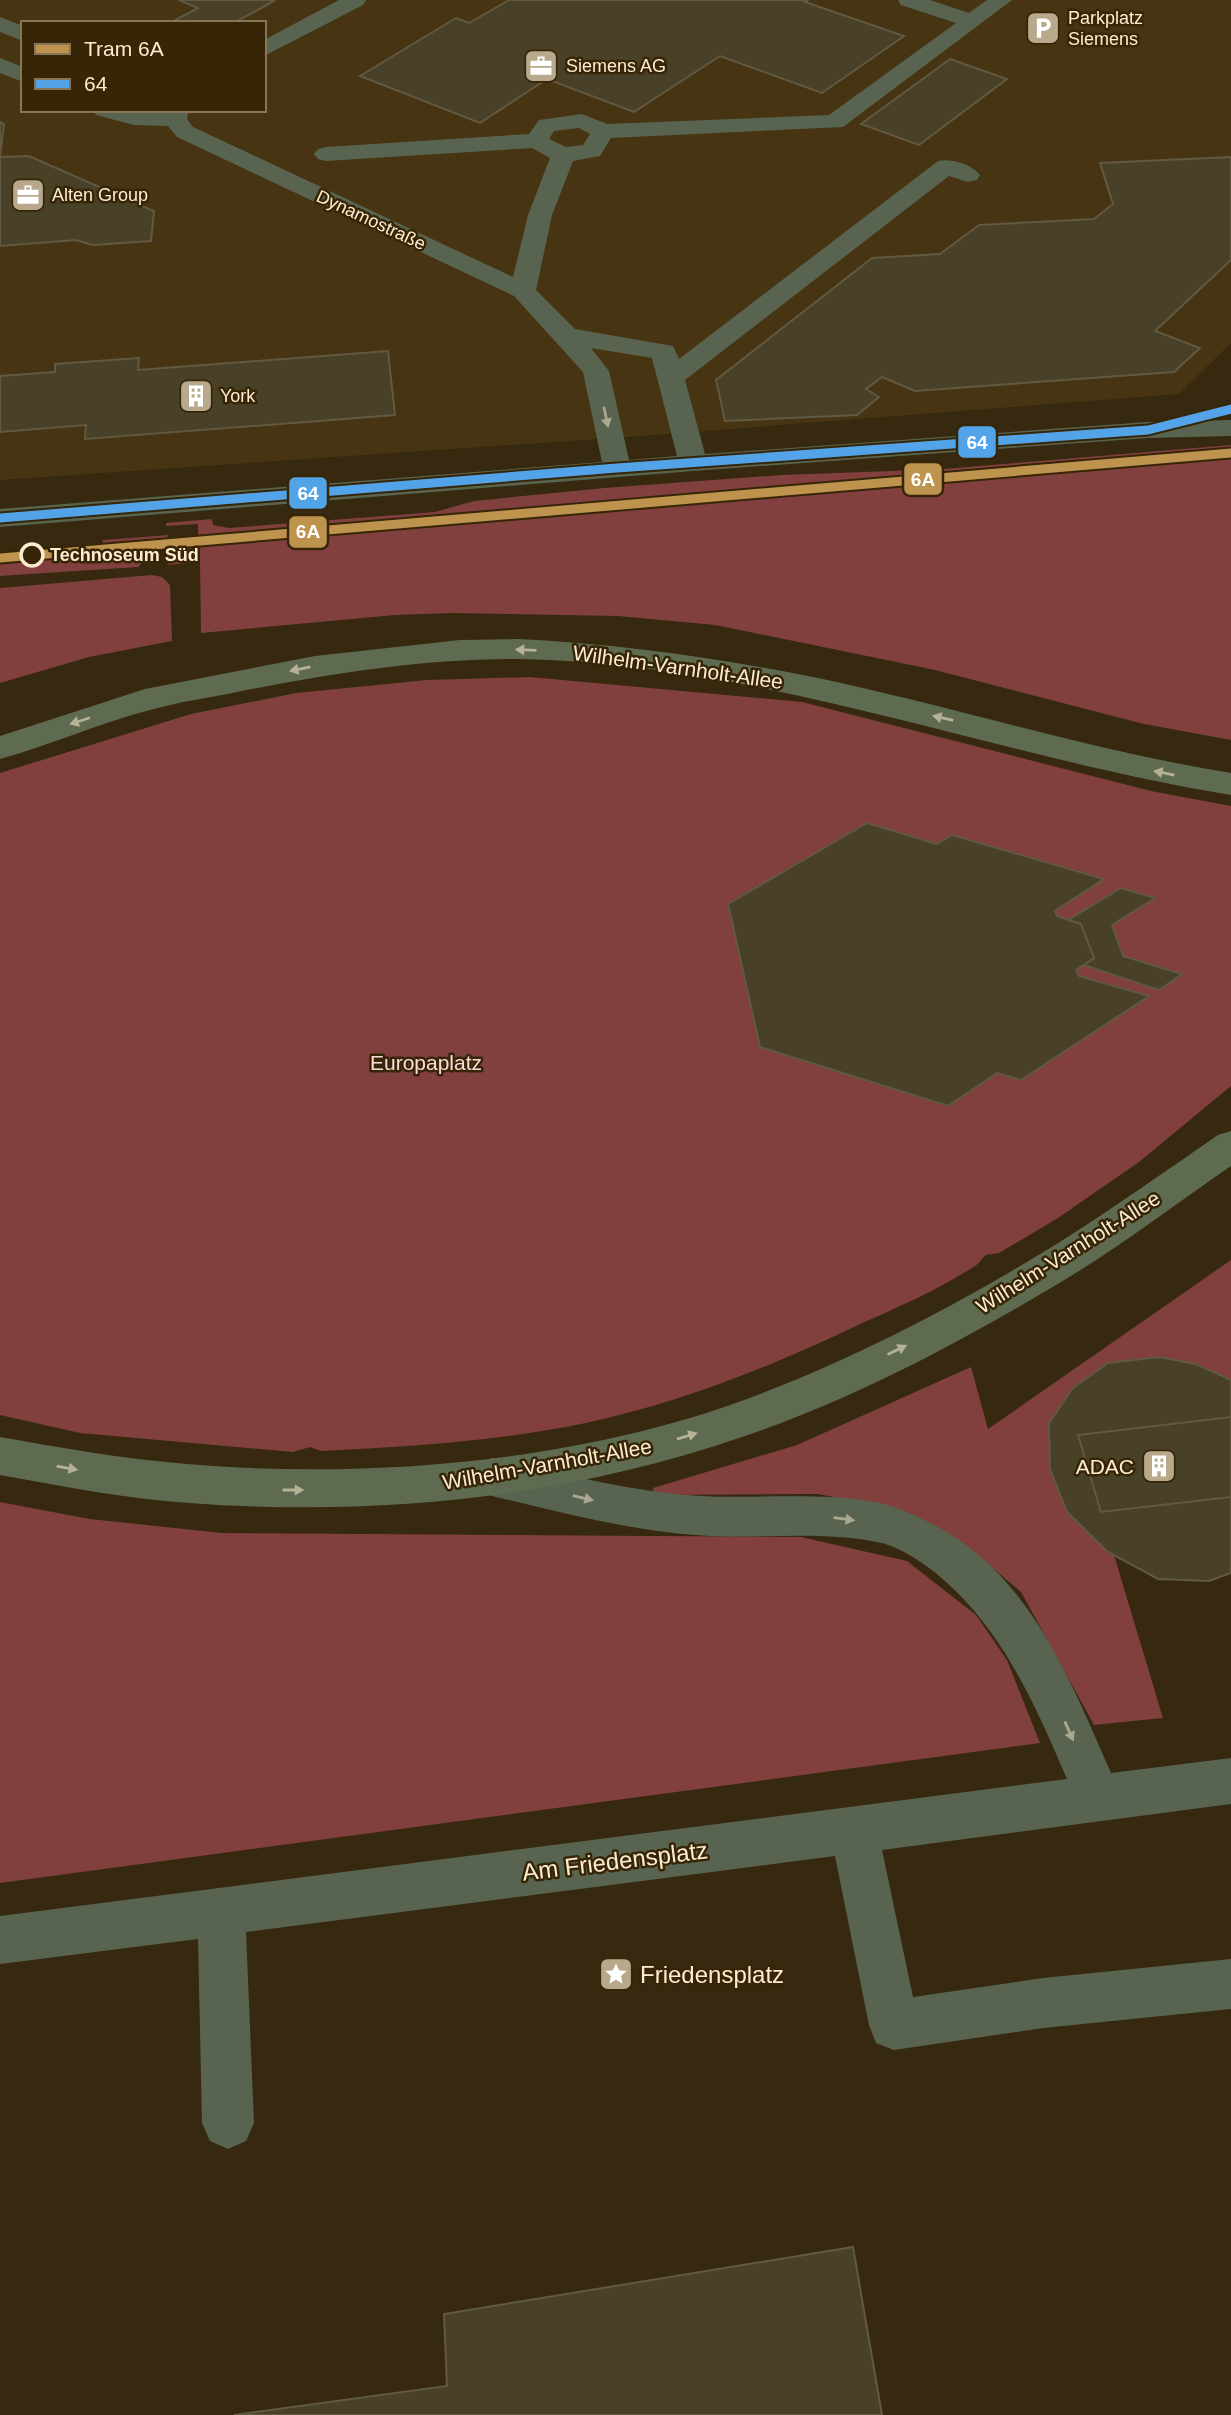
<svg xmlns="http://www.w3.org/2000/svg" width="1231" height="2415" viewBox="0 0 1231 2415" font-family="Arial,sans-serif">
	<rect width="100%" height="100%" fill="#36290f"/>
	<path fill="#463413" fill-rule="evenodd" d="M 0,0 L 1231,0 L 1231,343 L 1179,394 L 642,436 L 0,480 ZM 23,23 L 264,23 L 264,110 L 23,110 Z"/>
	<path fill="#813f3e" d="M 1231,445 L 1231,740 L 1144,724 L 935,670 L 715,625 L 618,616 L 451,613 L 395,615 L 201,633 L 200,562 L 167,565 L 198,535 L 198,524 L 166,526 L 166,523 L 212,519 L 213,525 L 229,528 L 435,512 L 474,501 L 604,488 L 782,475 L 945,469 Z
		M 169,535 L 138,567 L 0,576 L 0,553 L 102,546 L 103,540 Z
		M 152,575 L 162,577 L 170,585 L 172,641 L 89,657 L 0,683 L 0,588 Z
		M 530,677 L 802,702 L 1151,791 L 1231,806 L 1231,1086 L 1139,1162 L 1058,1218 L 999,1253 L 986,1255 C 981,1259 980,1263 975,1266 C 938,1290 896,1308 856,1326 C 768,1368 677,1404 581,1424 C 496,1441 408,1447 321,1451 L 310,1447 L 293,1452 L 80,1433 L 0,1415 L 0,773 L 191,714 L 296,693 L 427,680 Z
		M 1231,1260 L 1231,1417 L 1101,1512 L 1163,1718 L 1094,1725 L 1021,1592 L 962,1542 L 889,1508 L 818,1494 L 654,1495 L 653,1488 L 797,1445 L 971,1367 L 988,1429 Z
		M 0,1502 L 90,1519 L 222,1533 L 801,1537 L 907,1561 L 976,1615 L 1007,1660 L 1040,1743 L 0,1883 Z"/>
	<path fill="#494028" stroke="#615942" stroke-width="2" d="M 179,0 L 271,0 L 274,1 L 234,23 L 170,23 L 198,8 Z
		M 509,0 L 808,0 L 805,2 L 904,36 L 822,93 L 720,56 L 634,112 L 547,79 L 480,123 L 360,76 L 456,18 L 469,23 Z
		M 950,59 L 1007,79 L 919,145 L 861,124 Z
		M 0,122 L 4,124 L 0,157 L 29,156 L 154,211 L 151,241 L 93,245 L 76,240 L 0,246 Z
		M 1231,157 L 1231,260 L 1155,331 L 1200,348 L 1174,372 L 915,391 L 882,377 L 866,389 L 879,397 L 857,415 L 725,421 L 716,380 L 872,258 L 940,254 L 979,225 L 1094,219 L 1113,204 L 1100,163 Z
		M 388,351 L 395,415 L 85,439 L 86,425 L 0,432 L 0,376 L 55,372 L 55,364 L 139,358 L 138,370 Z
		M 867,823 L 937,844 L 952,835 L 1104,879 L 1055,911 L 1057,916 L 1081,924 L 1094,958 L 1076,970 L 1079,976 L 1149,996 L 1021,1080 L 997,1073 L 948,1106 L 760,1047 L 728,904 Z
		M 1121,888 L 1155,898 L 1112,925 L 1123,956 L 1182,974 L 1159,990 L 1084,965 L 1094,958 L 1081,924 L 1068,920 Z
		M 1159,1357 L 1196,1364 L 1231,1380 L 1231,1417 L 1078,1435 L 1101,1512 L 1231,1497 L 1231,1573 L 1209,1581 L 1158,1579 L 1108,1552 L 1067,1512 L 1050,1469 L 1049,1423 L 1073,1388 L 1108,1363 Z
		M 1231,1417 L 1231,1497 L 1101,1512 L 1078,1435 Z
		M 853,2247 L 882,2415 L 234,2415 L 447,2386 L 444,2314 Z"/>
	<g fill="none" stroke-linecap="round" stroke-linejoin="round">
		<path fill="#596450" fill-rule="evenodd" d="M 339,0 L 366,0 L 363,5 L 264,56 L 264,40 Z
			M 898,0 L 930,0 L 969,13 L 987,0 L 1012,0 L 843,127 L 611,138 L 600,156 L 573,161 L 552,215 L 536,290 L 575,329 L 673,346 L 679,359 L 938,161 C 950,158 972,164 980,175 L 977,180 L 968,182 L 949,176 L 685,380 L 705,454 L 1148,422 L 1231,420 L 1231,436 L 1148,438 L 693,471 L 0,527 L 0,509 L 602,462 L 583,372 L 514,296 L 177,137 L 168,126 L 134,125 L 96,115 L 93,110 L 189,110 L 187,119 L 193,127 L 513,277 L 528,215 L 550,158 L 532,148 L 326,161 L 318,159 L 314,154 L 318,149 L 326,147 L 529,134 L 539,120 L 582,114 L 607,124 L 829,115 L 956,23 L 901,5 ZM 579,128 L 590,134 L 583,145 L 566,147 L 549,139 L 554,131 ZM 591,348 L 652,358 L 677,456 L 629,460 L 609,371 Z
			M 0,17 L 23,26 L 23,41 L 0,32 Z
			M 0,58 L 23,67 L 23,82 L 0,73 Z
			M 492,1458 C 561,1473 630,1492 700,1496 C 758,1499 817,1492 875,1502 C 892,1505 908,1512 924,1520 C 1026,1566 1069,1677 1111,1773 L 1231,1758 L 1231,1804 L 882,1850 L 913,1997 L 1043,1978 L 1231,1959 L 1231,2009 L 1043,2028 L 894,2050 L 876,2043 L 869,2025 L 835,1856 L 246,1932 L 254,2123 L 246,2141 L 228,2149 L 210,2141 L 202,2123 L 198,1939 L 0,1964 L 0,1916 L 1067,1779 C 1033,1700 999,1621 929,1568 C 914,1557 895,1545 877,1542 C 817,1530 756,1540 696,1535 C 627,1530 559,1512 492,1496 L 477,1491 L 471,1477 L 477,1463 Z"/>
		<path fill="#5f6b50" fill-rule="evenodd" d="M 519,639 C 616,644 712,657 808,676 C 950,705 1088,750 1231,773 L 1231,795 C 992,756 763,663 519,659 C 424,658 329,674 237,692 C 208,698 178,702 150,710 C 99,723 51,745 0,759 L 0,736 L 145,689 L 315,656 L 460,640 Z
			M 1231,1131 L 1231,1166 C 1173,1206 1117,1249 1056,1285 C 957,1344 852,1400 742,1437 C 564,1498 377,1517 189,1503 C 126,1499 63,1486 0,1475 L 0,1437 C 62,1448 124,1459 187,1464 C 375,1480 589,1461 765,1392 C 866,1353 964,1301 1055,1245 C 1111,1210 1164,1172 1218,1135 Z"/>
		<g stroke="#362607" stroke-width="10">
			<path id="bus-1-far1" d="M 1224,411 L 1231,409"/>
		</g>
		<g stroke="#362607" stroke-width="13">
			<path id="bus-1" d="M 0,518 L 617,468 L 1148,430 L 1231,409"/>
		</g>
		<use href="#bus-1-far1" stroke="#53a3e8" stroke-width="7"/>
		<use href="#bus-1" stroke="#53a3e8" stroke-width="9"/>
		<g stroke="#362607" stroke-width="13">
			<path id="tram-1" d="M 0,558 L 1231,453"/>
		</g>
		<use href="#tram-1" stroke="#be934e" stroke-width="9"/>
	</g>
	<defs><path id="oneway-solid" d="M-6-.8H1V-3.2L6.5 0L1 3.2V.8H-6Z" transform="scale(1.75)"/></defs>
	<g fill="#aca890">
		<use href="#oneway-solid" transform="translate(606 417) rotate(78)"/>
		<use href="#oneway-solid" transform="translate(583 1498) rotate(13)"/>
		<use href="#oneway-solid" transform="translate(844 1519) rotate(7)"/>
		<use href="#oneway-solid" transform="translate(1069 1731) rotate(66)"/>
	</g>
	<g fill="#b6b296">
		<use href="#oneway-solid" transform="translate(526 650) rotate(-178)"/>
		<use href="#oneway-solid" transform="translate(300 669) rotate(169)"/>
		<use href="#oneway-solid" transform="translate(943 718) rotate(-167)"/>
		<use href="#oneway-solid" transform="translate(80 721) rotate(162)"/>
		<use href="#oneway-solid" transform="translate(1164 773) rotate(-168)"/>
		<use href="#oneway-solid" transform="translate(897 1350) rotate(-26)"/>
		<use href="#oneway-solid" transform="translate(687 1436) rotate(-17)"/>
		<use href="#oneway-solid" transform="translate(67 1468) rotate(10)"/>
		<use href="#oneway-solid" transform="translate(293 1490)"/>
	</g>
	<defs>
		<g id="parking-square" transform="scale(1.75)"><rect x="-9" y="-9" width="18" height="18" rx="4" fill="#b8a88c" stroke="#362607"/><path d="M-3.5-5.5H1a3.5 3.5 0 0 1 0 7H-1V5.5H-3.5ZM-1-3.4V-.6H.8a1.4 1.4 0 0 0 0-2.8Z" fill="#fff"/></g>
		<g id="office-square" transform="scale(1.75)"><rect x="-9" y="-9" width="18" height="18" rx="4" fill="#b8a88c" stroke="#362607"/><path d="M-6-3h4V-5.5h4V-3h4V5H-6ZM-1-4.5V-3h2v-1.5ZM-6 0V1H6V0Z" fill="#fff"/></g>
		<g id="building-square" transform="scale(1.75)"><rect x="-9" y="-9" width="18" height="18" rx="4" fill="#b8a88c" stroke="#362607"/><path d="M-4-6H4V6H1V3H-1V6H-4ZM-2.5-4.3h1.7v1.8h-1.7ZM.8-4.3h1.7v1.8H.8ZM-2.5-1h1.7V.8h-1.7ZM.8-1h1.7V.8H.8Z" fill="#fff"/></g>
		<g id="sight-square" transform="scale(1.75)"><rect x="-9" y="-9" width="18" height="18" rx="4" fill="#b8a88c" stroke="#362607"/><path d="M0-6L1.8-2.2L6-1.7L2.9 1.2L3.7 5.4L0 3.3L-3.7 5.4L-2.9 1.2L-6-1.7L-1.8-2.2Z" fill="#fff"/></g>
	</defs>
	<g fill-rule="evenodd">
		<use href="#parking-square" x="1043" y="28"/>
		<use href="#office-square" x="541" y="66"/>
		<use href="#office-square" x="28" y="195"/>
		<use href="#building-square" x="196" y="396"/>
		<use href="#building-square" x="1159" y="1466"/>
		<use href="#sight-square" x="616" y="1974"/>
	</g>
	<circle fill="#362607" stroke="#feecd0" stroke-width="3.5" cx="32" cy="555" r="11"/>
	<g text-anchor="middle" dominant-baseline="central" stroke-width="5" stroke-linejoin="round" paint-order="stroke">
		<g font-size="18" fill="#feecd0" stroke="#362607" text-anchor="start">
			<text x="1068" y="18">Parkplatz<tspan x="1068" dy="21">Siemens</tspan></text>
			<text x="566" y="66">Siemens AG</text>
			<text x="52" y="195">Alten Group</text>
			<text x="220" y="396">York</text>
		</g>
		<g font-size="18" fill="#feecd0" stroke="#362607">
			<text transform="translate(371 220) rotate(25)">Dynamostraße</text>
		</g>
		<g font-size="18" font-weight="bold" fill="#feecd0" stroke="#362607" text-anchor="start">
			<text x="50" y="555">Technoseum Süd</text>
		</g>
		<g font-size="21" fill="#feecd0" stroke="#362607">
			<text transform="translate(678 667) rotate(8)">Wilhelm-Varnholt-Allee</text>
			<text transform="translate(1068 1252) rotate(-32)">Wilhelm-Varnholt-Allee</text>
			<text transform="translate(547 1464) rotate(-10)">Wilhelm-Varnholt-Allee</text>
		</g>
		<g font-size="21" fill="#fcdad9" stroke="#362607">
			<text x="426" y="1062">Europaplatz</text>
		</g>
		<g font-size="21" fill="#feecd0" stroke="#362607" text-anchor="end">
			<text x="1134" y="1466">ADAC</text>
		</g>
		<g font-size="24" fill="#feecd0" stroke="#362607">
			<text transform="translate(615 1861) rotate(-7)">Am Friedensplatz</text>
		</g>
		<g font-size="24" fill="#feecd0" stroke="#362607" text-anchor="start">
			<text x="640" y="1974">Friedensplatz</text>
		</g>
	</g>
	<g stroke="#362607" stroke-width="2.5">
		<rect x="957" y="425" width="40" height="34" rx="7" fill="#53a3e8"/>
		<rect x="903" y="462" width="40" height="34" rx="7" fill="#be934e"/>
		<rect x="288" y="476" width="40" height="34" rx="7" fill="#53a3e8"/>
		<rect x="288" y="515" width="40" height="34" rx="7" fill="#be934e"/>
	</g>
	<g font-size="19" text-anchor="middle" font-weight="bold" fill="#fff">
		<text x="977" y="449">64</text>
		<text x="923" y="486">6A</text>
		<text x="308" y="500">64</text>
		<text x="308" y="538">6A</text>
	</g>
	<rect x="21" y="21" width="245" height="91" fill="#362607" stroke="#867557" stroke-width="2"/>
	<rect x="35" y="44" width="35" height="10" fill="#be934e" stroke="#867557" stroke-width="2"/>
	<text x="84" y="56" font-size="21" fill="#feecd0">Tram 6A</text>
	<rect x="35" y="79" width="35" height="10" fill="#53a3e8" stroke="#867557" stroke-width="2"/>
	<text x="84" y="91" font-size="21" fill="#feecd0">64</text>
</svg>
